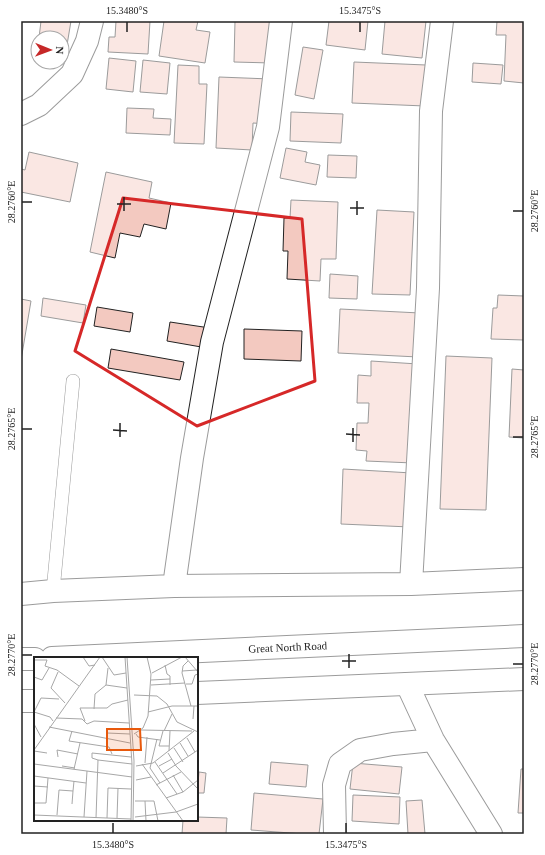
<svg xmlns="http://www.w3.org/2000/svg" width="545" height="855" viewBox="0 0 545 855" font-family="'Times New Roman',serif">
	<rect width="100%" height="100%" fill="#fff"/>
	<path fill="#f3c9c0" stroke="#222" d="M 41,21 L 71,21 L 65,57 L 62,56 L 62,38 L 39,38 Z
		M 116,21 L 150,21 L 148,54 L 108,52 L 109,37 L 115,37 Z
		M 164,21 L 198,21 L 196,30 L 210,32 L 205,63 L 159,56 Z
		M 235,21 L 273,21 L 271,63 L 234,62 Z
		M 329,21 L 368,21 L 365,50 L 326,45 Z
		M 385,21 L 426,21 L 422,58 L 382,54 Z
		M 497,21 L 524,21 L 524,83 L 504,81 L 506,35 L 496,35 Z
		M 303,47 L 323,50 L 314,99 L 295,95 Z
		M 109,58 L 136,61 L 133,92 L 106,89 Z
		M 143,60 L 170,63 L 167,94 L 140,92 Z
		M 354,62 L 426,65 L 425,106 L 352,103 Z
		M 473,63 L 503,65 L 501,84 L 472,82 Z
		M 178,65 L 199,66 L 199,84 L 207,84 L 204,144 L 174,143 Z
		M 219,77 L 270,79 L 268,124 L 253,123 L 252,150 L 216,148 Z
		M 127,108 L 154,109 L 153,118 L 171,119 L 170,135 L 126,133 Z
		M 291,112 L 343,114 L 341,143 L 290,141 Z
		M 286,148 L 307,152 L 305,162 L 320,165 L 316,185 L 280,178 Z
		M 29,152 L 78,163 L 70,202 L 21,192 L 21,169 L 25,170 Z
		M 328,155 L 357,156 L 356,178 L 327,177 Z
		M 106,172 L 152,182 L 149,198 L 171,203 L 166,229 L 144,224 L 140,237 L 120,233 L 115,258 L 90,252 Z
		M 291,200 L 338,202 L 336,259 L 321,259 L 320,281 L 287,279 L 288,251 L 283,251 L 284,218 L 290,218 Z
		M 377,210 L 414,212 L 410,295 L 372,294 Z
		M 330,274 L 358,276 L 357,299 L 329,298 Z
		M 498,295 L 524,296 L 524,340 L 491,339 L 493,308 L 497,308 Z
		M 43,298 L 86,305 L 83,323 L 41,316 Z
		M 21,299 L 31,301 L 21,360 Z
		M 97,307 L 133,313 L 130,332 L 94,326 Z
		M 340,309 L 420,313 L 418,357 L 338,353 Z
		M 170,322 L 210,328 L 207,348 L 167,341 Z
		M 244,329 L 302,331 L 301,361 L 244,359 Z
		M 111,349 L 184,362 L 180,380 L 108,368 Z
		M 446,356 L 492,358 L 486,510 L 440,509 Z
		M 371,361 L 418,364 L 413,463 L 366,461 L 367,451 L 356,450 L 357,423 L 368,423 L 369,403 L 357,403 L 358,375 L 371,376 Z
		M 512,369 L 524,370 L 524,438 L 509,437 Z
		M 343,469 L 412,473 L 410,527 L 341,524 Z
		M 271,762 L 308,765 L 306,787 L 269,784 Z
		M 353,763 L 402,767 L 399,794 L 350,789 Z
		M 521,769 L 524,769 L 524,813 L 518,813 Z
		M 199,772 L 206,773 L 204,793 L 197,793 Z
		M 254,793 L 323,799 L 319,834 L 303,834 L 251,830 Z
		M 353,795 L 400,797 L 399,824 L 352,821 Z
		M 422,800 L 425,834 L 408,834 L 406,801 Z
		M 197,817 L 227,818 L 226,834 L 182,834 L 183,820 L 197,820 Z"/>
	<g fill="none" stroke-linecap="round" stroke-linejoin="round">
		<g stroke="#222" stroke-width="14">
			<path id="lane" d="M 53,591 L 73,381"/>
		</g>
		<g stroke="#222" stroke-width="24">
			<path id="street" d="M 21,114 L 39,105 L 72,74 L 87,41 L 92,21
				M 411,584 L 428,288 L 431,111 L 442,21
				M 174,586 L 192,458 L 212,342 L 268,127 L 281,21
				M 21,594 L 53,591 L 174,586 L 411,584 L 524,579
				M 407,684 L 433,740 L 491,834
				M 335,834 L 334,785 L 340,764 L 360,750 L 393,744 L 433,740"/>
		</g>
		<g stroke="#222" stroke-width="24">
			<g id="primary">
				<path id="s1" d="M 52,658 L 524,636"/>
				<path d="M 21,659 L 35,659"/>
				<path d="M 197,693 L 524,679"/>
				<path d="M 21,701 L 35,701"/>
			</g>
		</g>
		<use href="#lane" stroke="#fff" stroke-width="13"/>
		<use href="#street" stroke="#fff" stroke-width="22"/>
		<use href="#primary" stroke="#fff" stroke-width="22"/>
	</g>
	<path d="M0 0H545V855H0ZM 123,198 L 302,219 L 315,381 L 197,426 L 75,351 Z" fill="#fff" fill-opacity=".55" fill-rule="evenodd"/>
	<path fill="none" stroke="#d62828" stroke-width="3" stroke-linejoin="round" d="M 123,198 L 302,219 L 315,381 L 197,426 L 75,351 Z"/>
	<path fill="none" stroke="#222" stroke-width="1.5" d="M 127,32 L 127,22M 360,32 L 360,22M 22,202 L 32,202M 117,204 L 131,204M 350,208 L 364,208M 124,211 L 124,197M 513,211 L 523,211M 357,215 L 357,201M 22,429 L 32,429M 113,430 L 127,431M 346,434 L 360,435M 120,437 L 120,423M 513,437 L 523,437M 353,442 L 353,428M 22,655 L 32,655M 342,661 L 356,661M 513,664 L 523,664M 349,668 L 349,654M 113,833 L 113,823M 346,833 L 346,823"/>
	<g text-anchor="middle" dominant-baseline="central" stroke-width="3" stroke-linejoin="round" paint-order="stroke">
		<g font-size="11" fill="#222" stroke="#fff">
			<text stroke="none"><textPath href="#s1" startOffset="236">Great North Road</textPath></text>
		</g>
	</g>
	<g transform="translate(34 657)">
		<rect width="164" height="164" fill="#fff"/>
		<path fill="none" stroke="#a7a7a7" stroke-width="1" d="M 49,0 L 55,9 L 61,8M 68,0 L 80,18 L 92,16M 91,0 L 98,107 L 97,164M 93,0 L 100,104 L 99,164M 151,0 L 164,15M 0,3 L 13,3 L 11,9 L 23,13 L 45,29M 154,4 L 149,9 L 148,16 L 157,49M 131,8 L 133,17 L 136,19 L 136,28M 148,14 L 163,13M 24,15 L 17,31 L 31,46M 118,16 L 148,0M 0,20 L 8,23 L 15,11M 117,23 L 136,22M 152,27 L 158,27 L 161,18 L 164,17M 72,28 L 93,31M 117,28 L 151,26M 100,38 L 123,39 L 133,47 L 143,65 L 164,75M 60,52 L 61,37 L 72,28 L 74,11M 0,55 L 7,41 L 25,42M 0,55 L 16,60 L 19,64M 114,55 L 138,49 L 164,49M 22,61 L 48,62 L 53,67 L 60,64 L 95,66M 159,62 L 160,49M 51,64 L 46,51 L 73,51 L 78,47 L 94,43M 0,67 L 7,80M 15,70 L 96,86M 107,73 L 158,74M 38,74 L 35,84 L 75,90 L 78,97M 129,74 L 125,89 L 135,89M 130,74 L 138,57M 73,76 L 96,77M 100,77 L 109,71 L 114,59 L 117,17 L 113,0M 102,77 L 104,80 L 126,83M 153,81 L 161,95M 123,82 L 116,111 L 126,126M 146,86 L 154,99M 140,91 L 149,105M 0,93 L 66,0M 0,94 L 13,96M 135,94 L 136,74M 134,96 L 142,109 L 164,132M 24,100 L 23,93 L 44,97M 97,100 L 58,96 L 58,101 L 64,103 L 98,107M 121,105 L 143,137M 111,106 L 113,80M 0,107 L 98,120M 108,107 L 149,164M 28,109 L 41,111M 102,109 L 119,106 L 160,74M 125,109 L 138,102M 40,112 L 46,86M 129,116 L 164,93M 139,118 L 149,135M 0,119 L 52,126M 102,123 L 117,120M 122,128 L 147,115M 0,129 L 14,130M 132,141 L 149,135 L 164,123M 101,144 L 120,144 L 124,164M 111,144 L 112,164M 0,146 L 12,146 L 14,121M 38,147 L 39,134M 142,155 L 164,147M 0,158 L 97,162M 23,158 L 25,133 L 39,134 L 40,124M 50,160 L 53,114M 101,160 L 142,155M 62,161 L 64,103M 73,161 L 74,131 L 97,132M 83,161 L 84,131"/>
		<path fill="#e8590c" fill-opacity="0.15" stroke="#e8590c" stroke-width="2" d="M 73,72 L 106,72 L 107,93 L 73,93 Z"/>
		<rect width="164" height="164" fill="none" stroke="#222" stroke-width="2"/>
	</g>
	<rect width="545" height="855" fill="none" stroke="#ffffff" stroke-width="44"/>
	<g transform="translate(50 50) rotate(91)"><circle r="19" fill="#ffffff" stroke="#a7a7a7"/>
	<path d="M0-3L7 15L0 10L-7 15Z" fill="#c62828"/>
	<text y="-6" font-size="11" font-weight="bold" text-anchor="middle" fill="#222222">N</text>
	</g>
	<rect x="22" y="22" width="501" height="811" fill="none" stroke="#222" stroke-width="1.5"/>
	<g font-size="10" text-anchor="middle" fill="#222">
		<text x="127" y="14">15.3480°S</text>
		<text x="360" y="14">15.3475°S</text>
		<text transform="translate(11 202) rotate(-90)" y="4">28.2760°E</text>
		<text transform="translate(534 211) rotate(-90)" y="4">28.2760°E</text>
		<text transform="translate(11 429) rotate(-90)" y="4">28.2765°E</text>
		<text transform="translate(534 437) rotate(-90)" y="4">28.2765°E</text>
		<text transform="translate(11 655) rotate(-90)" y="4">28.2770°E</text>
		<text transform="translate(534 664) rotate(-90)" y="4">28.2770°E</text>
		<text x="113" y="848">15.3480°S</text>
		<text x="346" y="848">15.3475°S</text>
	</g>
</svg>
